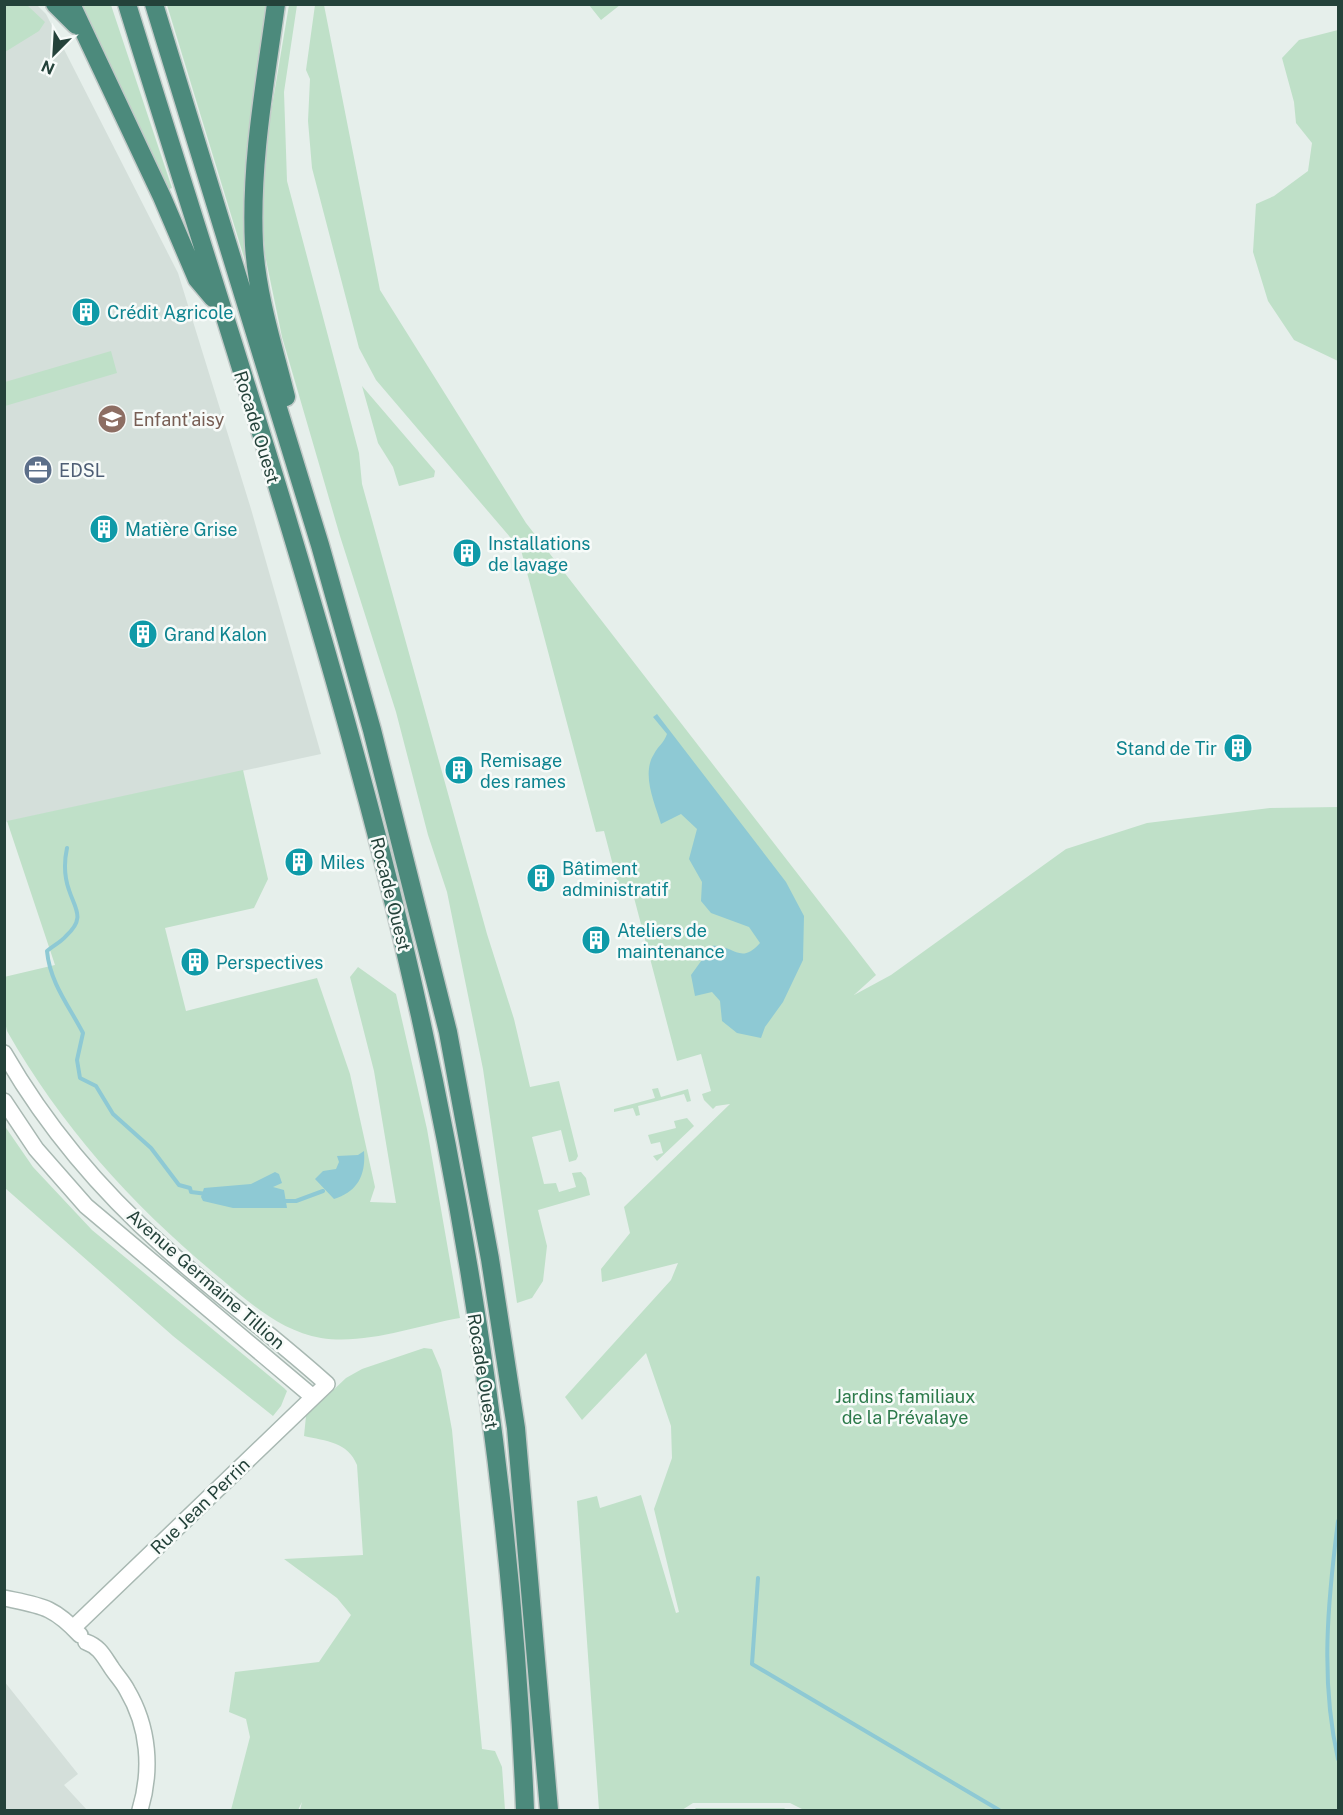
<svg xmlns="http://www.w3.org/2000/svg" width="1343" height="1815" viewBox="0 0 1343 1815" font-family="'Public Sans',sans-serif">
	<rect width="100%" height="100%" fill="#e6efeb"/>
	<path fill="#d4dfda" d="M 4,5 L 37,5 L 46,14 L 178,273 L 251,509 L 321,754 L 5,822 Z
		M 4,1681 L 78,1774 L 64,1785 L 87,1810 L 5,1810 Z"/>
	<path fill="#bfe0c8" d="M 5,4 L 27,5 L 45,22 L 39,31 L 5,52 Z
		M 77,5 L 111,5 L 172,188 L 166,190 Z
		M 167,5 L 270,5 L 248,265 L 246,264 Z
		M 289,5 L 297,5 L 284,92 L 287,181 L 359,453 L 362,484 L 487,934 L 514,1019 L 530,1087 L 559,1081 L 578,1156 L 576,1160 L 569,1162 L 561,1130 L 532,1137 L 544,1184 L 556,1183 L 559,1192 L 576,1187 L 572,1173 L 581,1172 L 586,1178 L 590,1195 L 538,1210 L 547,1246 L 543,1281 L 532,1298 L 517,1303 L 483,1069 L 447,892 L 428,835 L 396,712 L 340,536 L 282,337 L 265,255 L 262,210 L 265,148 Z
		M 315,5 L 324,5 L 380,290 L 526,523 L 876,975 L 854,995 L 891,975 L 1066,849 L 1147,823 L 1270,808 L 1338,807 L 1338,1810 L 804,1810 L 790,1803 L 693,1803 L 682,1810 L 599,1810 L 577,1501 L 597,1496 L 600,1508 L 641,1495 L 676,1613 L 679,1612 L 654,1509 L 672,1458 L 671,1426 L 646,1353 L 582,1420 L 565,1397 L 671,1280 L 678,1263 L 602,1282 L 601,1269 L 630,1233 L 624,1207 L 730,1104 L 716,1106 L 713,1109 L 704,1100 L 702,1094 L 711,1091 L 701,1054 L 677,1061 L 632,890 L 620,892 L 604,831 L 596,832 L 521,550 L 376,380 L 359,348 L 312,168 L 308,121 L 310,79 L 306,70 Z
		M 589,5 L 620,5 L 601,20 Z
		M 1338,30 L 1338,361 L 1294,340 L 1268,301 L 1253,252 L 1256,204 L 1274,196 L 1308,171 L 1312,143 L 1296,123 L 1294,102 L 1282,58 L 1299,40 Z
		M 111,351 L 117,373 L 5,406 L 5,382 Z
		M 362,386 L 435,471 L 434,477 L 399,486 L 393,467 L 378,443 Z
		M 243,770 L 268,879 L 254,908 L 165,928 L 186,1011 L 317,978 L 350,1074 L 375,1187 L 370,1202 L 396,1203 L 374,1071 L 350,977 L 358,967 L 396,994 L 427,1129 L 460,1318 C 415,1326 366,1345 321,1338 C 281,1331 251,1304 220,1278 C 135,1208 62,1128 7,1031 L 5,1022 L 4,977 L 55,965 L 7,821 Z
		M 658,1088 L 661,1097 L 688,1089 L 691,1101 L 687,1102 L 684,1094 L 638,1106 L 640,1115 L 636,1116 L 633,1108 L 614,1112 L 614,1109 L 655,1098 L 652,1089 Z
		M 687,1118 L 694,1126 L 657,1161 L 653,1156 L 663,1153 L 660,1142 L 651,1144 L 648,1135 L 676,1128 L 674,1121 Z
		M 4,1125 L 33,1167 L 92,1230 L 284,1388 L 287,1391 L 281,1406 L 273,1416 L 173,1336 L 5,1188 Z
		M 424,1348 L 432,1349 L 441,1370 L 452,1430 L 482,1749 L 495,1751 L 502,1767 L 505,1810 L 300,1810 L 302,1802 L 298,1810 L 231,1810 L 250,1737 L 246,1719 L 229,1712 L 235,1672 L 319,1662 L 351,1615 L 337,1598 L 284,1559 L 363,1555 L 357,1465 C 348,1442 326,1441 304,1436 L 306,1416 L 346,1378 L 362,1369 Z
		M 696,1808 L 784,1808 L 787,1810 L 694,1810 Z"/>
	<path fill="#8ec9d4" d="M 657,714 L 786,882 L 804,916 L 803,960 L 783,1002 L 765,1027 L 761,1038 L 737,1033 L 722,1021 L 720,1001 L 712,992 L 695,996 L 691,975 L 712,946 C 733,944 740,966 760,943 L 749,927 L 711,913 L 701,901 L 702,882 L 689,859 L 697,829 L 681,814 L 661,824 C 655,804 641,774 654,754 C 658,746 664,743 667,734 L 653,717 Z
		M 364,1151 C 366,1176 357,1192 334,1199 L 315,1179 L 323,1171 L 336,1169 L 339,1162 L 337,1156 L 358,1155 Z
		M 275,1172 L 279,1174 L 282,1183 L 273,1187 L 284,1190 L 287,1208 L 233,1208 L 203,1201 L 201,1197 L 204,1188 L 251,1184 Z"/>
	<g fill="none" stroke-linecap="round" stroke-linejoin="round">
		<path stroke="#8ec9d4" stroke-width="4" d="M 67,848 C 64,862 64,876 69,890 C 75,909 86,918 66,936 C 61,942 53,946 47,951 C 50,983 69,1006 83,1033 L 77,1060 L 80,1078 L 96,1086 L 113,1114 L 151,1148 L 179,1185 L 190,1188 L 191,1192 L 207,1194
			M 285,1201 L 296,1201 L 323,1191
			M 1338,1521 C 1328,1600 1320,1680 1338,1759
			M 758,1578 L 752,1664 L 999,1810"/>
		<g stroke="#a8b8b2" stroke-width="18">
			<path id="tertiary" d="M 4,1053 C 46,1126 100,1190 163,1246 C 216,1294 274,1336 327,1384 L 73,1628
				M 4,1101 L 36,1149 L 86,1206 L 313,1397
				M 4,1598 C 42,1606 53,1606 80,1635
				M 86,1642 C 100,1647 104,1657 111,1667 C 116,1675 123,1682 127,1690 C 149,1727 152,1770 140,1810"/>
		</g>
		<g stroke="#c2cac8" stroke-width="21">
			<path id="trunk" d="M 55,4 L 76,25
				M 71,4 L 162,197 L 197,279 L 213,298
				M 127,4 C 213,283 306,561 379,844 C 460,1159 512,1485 525,1810
				M 154,4 L 320,545 L 372,730 L 448,1032 L 490,1259 L 516,1428 L 549,1810
				M 276,4 C 265,84 250,164 254,245 C 257,296 274,348 286,397"/>
		</g>
		<use href="#tertiary" stroke="#fff" stroke-width="15"/>
		<use href="#trunk" stroke="#4c8a7c" stroke-width="18"/>
	</g>
	<defs>
		<g id="building-disc" transform="scale(1.5)"><circle r="9.5" fill="#0f9aa8" stroke="#f7fbf9"/><path d="M-4-6H4V6H1V3H-1V6H-4ZM-2.5-4.3h1.7v1.8h-1.7ZM.8-4.3h1.7v1.8H.8ZM-2.5-1h1.7V.8h-1.7ZM.8-1h1.7V.8H.8Z" fill="#fff"/></g>
		<g id="school-disc" transform="scale(1.5)"><circle r="9.5" fill="#8d6e63" stroke="#f7fbf9"/><path d="M0-5L7-2L0 1L-7-2ZM-4 1L0 2.5L4 1V4Q0 6-4 4Z" fill="#fff"/></g>
		<g id="office-disc" transform="scale(1.5)"><circle r="9.5" fill="#5c6f8a" stroke="#f7fbf9"/><path d="M-6-3h4V-5.5h4V-3h4V5H-6ZM-1-4.5V-3h2v-1.5ZM-6 0V1H6V0Z" fill="#fff"/></g>
	</defs>
	<g fill-rule="evenodd">
		<use href="#building-disc" x="86" y="312"/>
		<use href="#school-disc" x="112" y="419"/>
		<use href="#office-disc" x="38" y="470"/>
		<use href="#building-disc" x="104" y="529"/>
		<use href="#building-disc" x="467" y="553"/>
		<use href="#building-disc" x="143" y="634"/>
		<use href="#building-disc" x="1238" y="748"/>
		<use href="#building-disc" x="459" y="770"/>
		<use href="#building-disc" x="299" y="862"/>
		<use href="#building-disc" x="541" y="878"/>
		<use href="#building-disc" x="596" y="940"/>
		<use href="#building-disc" x="195" y="962"/>
	</g>
	<g text-anchor="middle" dominant-baseline="central" stroke-width="5" stroke-linejoin="round" paint-order="stroke">
		<g font-size="18" fill="#0d838f" stroke="#f7fbf9" text-anchor="start">
			<text x="107" y="312">Crédit Agricole</text>
			<text x="125" y="529">Matière Grise</text>
			<text x="488" y="543">Installations<tspan x="488" dy="21">de lavage</tspan></text>
			<text x="164" y="634">Grand Kalon</text>
			<text x="1217" y="748" text-anchor="end">Stand de Tir</text>
			<text x="480" y="760">Remisage<tspan x="480" dy="21">des rames</tspan></text>
			<text x="320" y="862">Miles</text>
			<text x="562" y="868">Bâtiment<tspan x="562" dy="21">administratif</tspan></text>
			<text x="617" y="930">Ateliers de<tspan x="617" dy="21">maintenance</tspan></text>
			<text x="216" y="962">Perspectives</text>
		</g>
		<g font-size="18" fill="#785e54" stroke="#f7fbf9" text-anchor="start">
			<text x="133" y="419">Enfant'aisy</text>
		</g>
		<g font-size="18" fill="#24423a" stroke="#f7fbf9">
			<text transform="translate(257 427) rotate(73)">Rocade Ouest</text>
			<text transform="translate(391 894) rotate(76)">Rocade Ouest</text>
			<text transform="translate(206 1279) rotate(41)">Avenue Germaine Tillion</text>
			<text transform="translate(483 1371) rotate(81)">Rocade Ouest</text>
			<text transform="translate(200 1506) rotate(-44)">Rue Jean Perrin</text>
		</g>
		<g font-size="18" fill="#4e5e75" stroke="#f7fbf9" text-anchor="start">
			<text x="59" y="470">EDSL</text>
		</g>
		<g font-size="18" fill="#2d7a4b" stroke="#f7fbf9">
			<text x="905" y="1396">Jardins familiaux<tspan x="905" dy="21">de la Prévalaye</tspan></text>
		</g>
	</g>
	<rect width="1343" height="1815" fill="none" stroke="#24423a" stroke-width="12"/>
	<g transform="translate(54 54) rotate(204)" stroke="#f7fbf9" stroke-width="4.5" paint-order="stroke">
	<path d="M0-4.5L10 22L0 15L-10 22Z" fill="#24423a"/>
	<text y="-9" font-size="16" font-weight="bold" text-anchor="middle" fill="#24423a">N</text>
	</g>
</svg>
